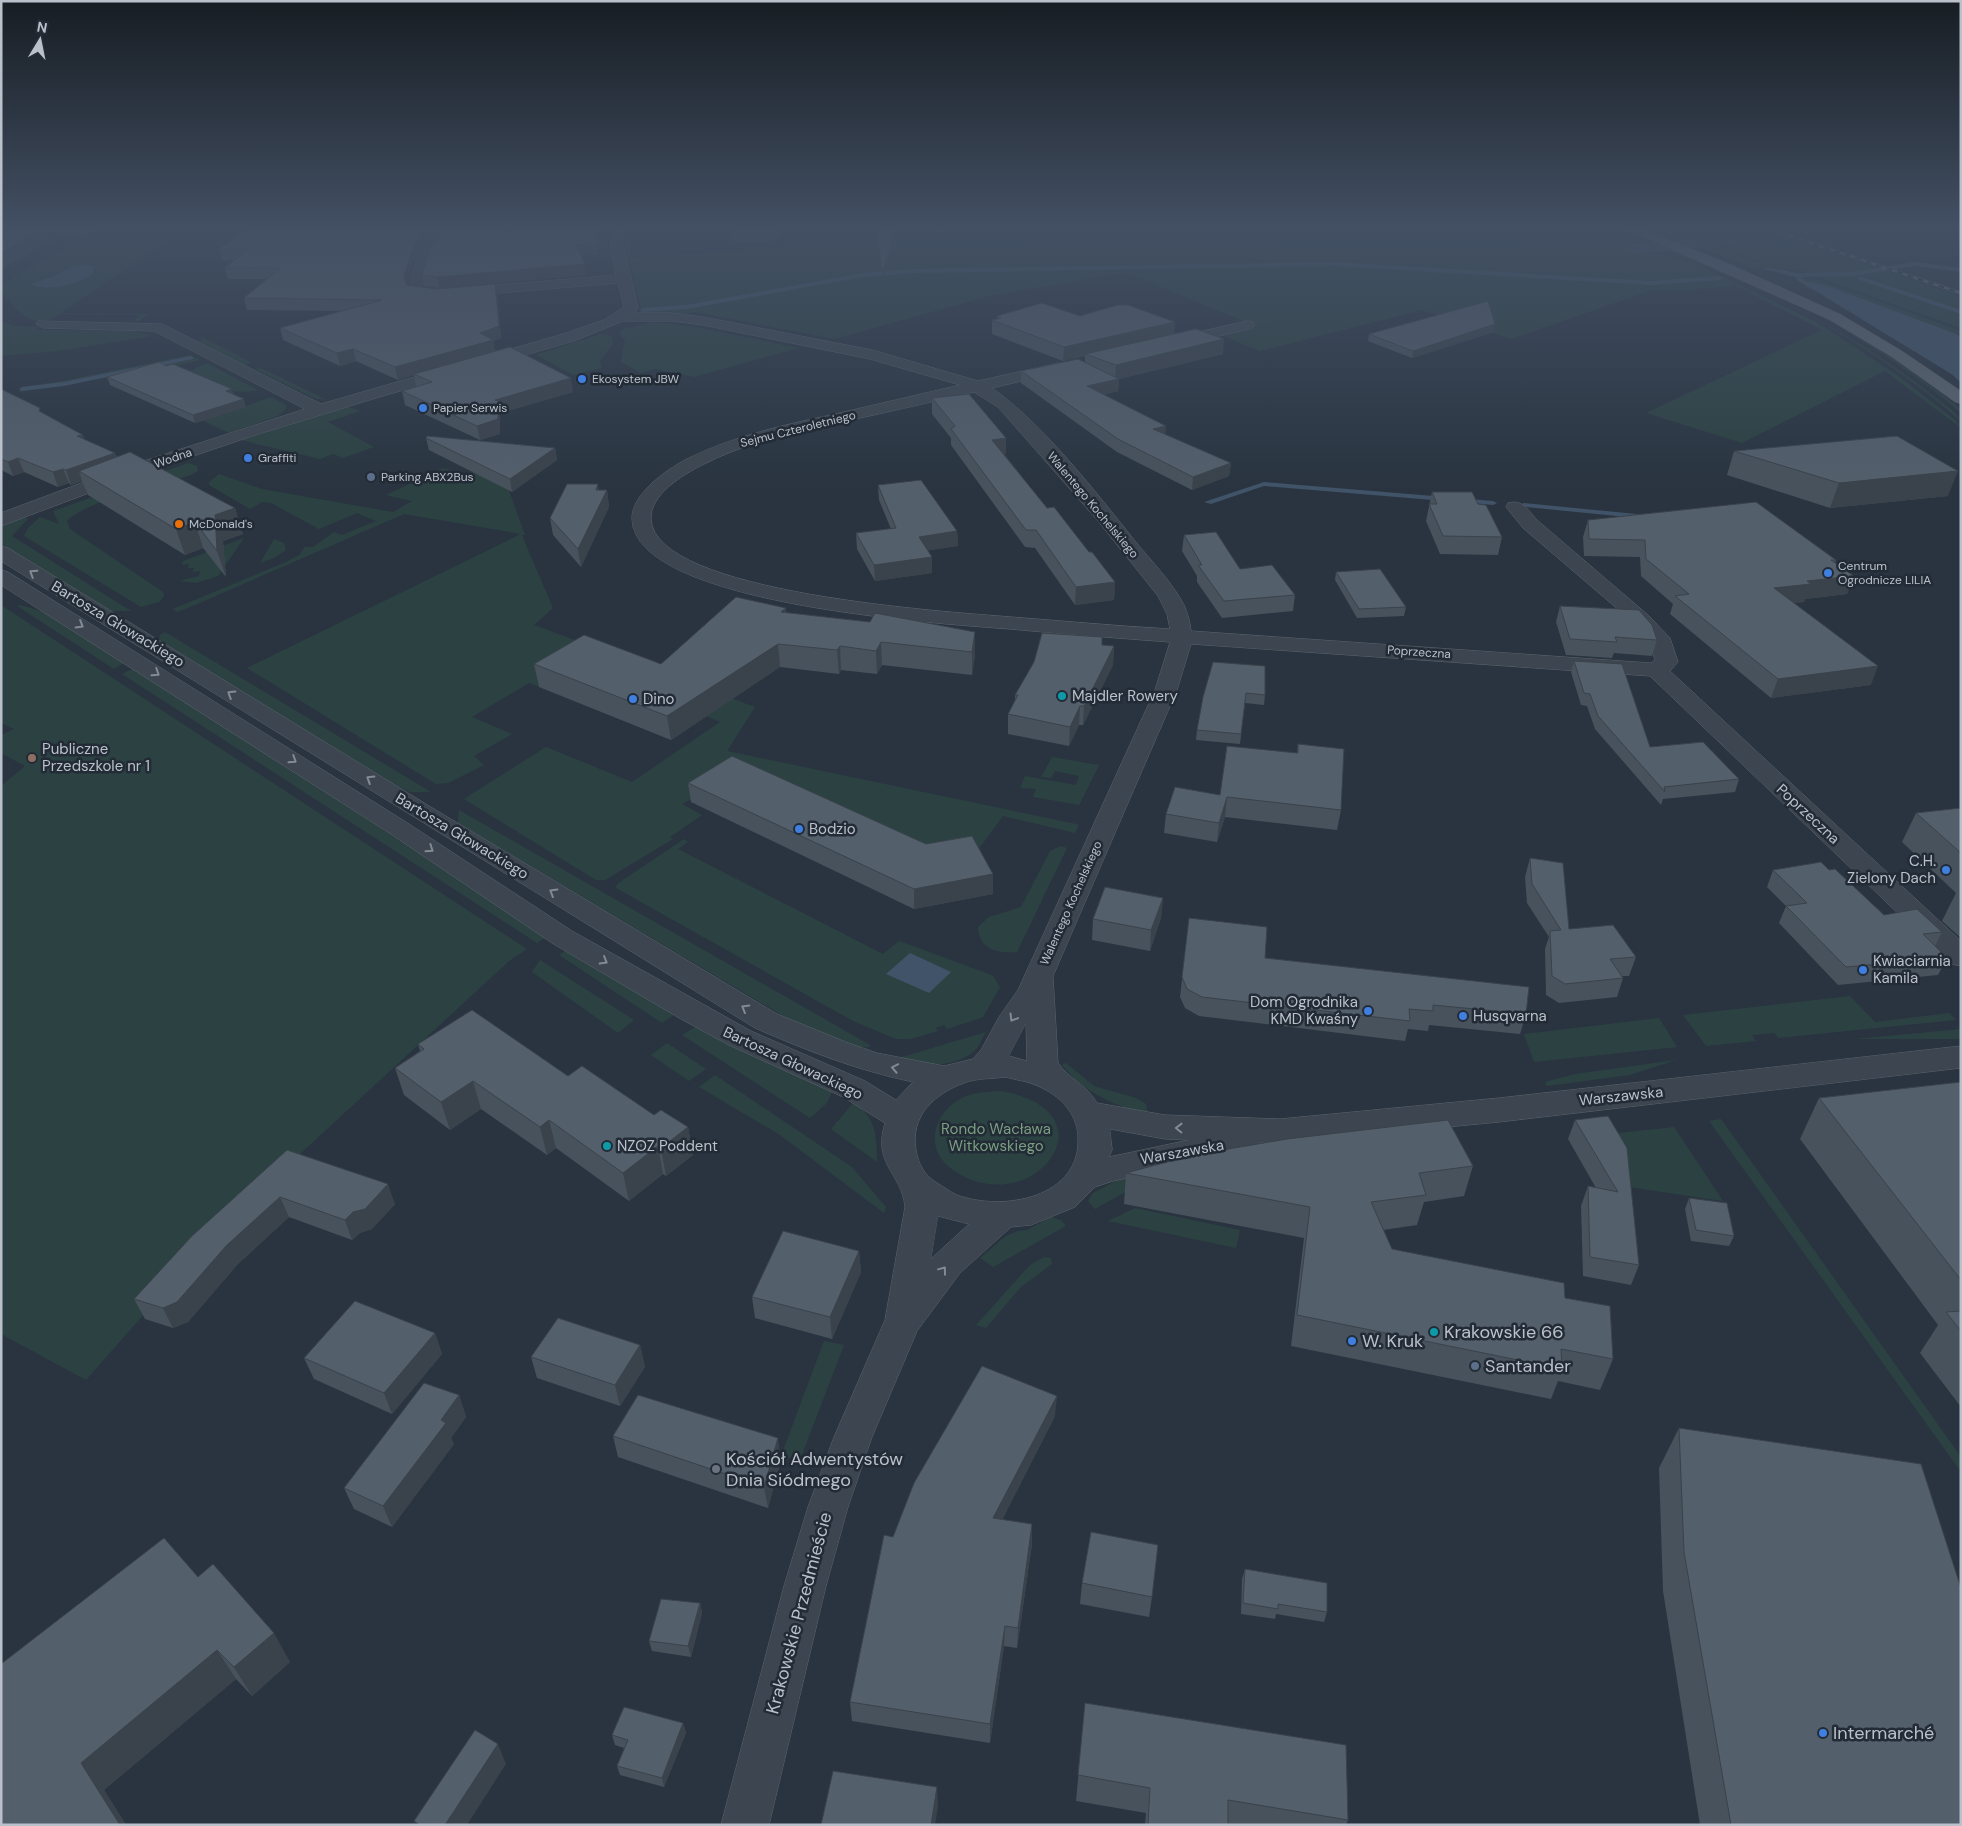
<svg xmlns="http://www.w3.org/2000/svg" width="1962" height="1826" viewBox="0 0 1962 1826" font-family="'DM Sans',sans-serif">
	<rect width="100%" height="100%" fill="#293440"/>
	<path fill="#2c4242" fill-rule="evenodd" d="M 947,230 L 1614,230 L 1631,243 L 1627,245 L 1636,253 L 1658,254 L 1696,264 L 1818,323 L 1897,375 L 1955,420 L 1961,428 L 1885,371 L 1742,443 L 1646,413 L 1822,330 L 1735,285 L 1686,291 L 1652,290 L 1511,339 L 1422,310 L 1260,351 L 1223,336 L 1258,327 L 1130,274 L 1117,274 L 989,296 L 834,339 L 696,312 L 679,314 L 640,313 L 640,305 L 625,244 L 626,237 L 628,237 L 632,258 L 880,241 L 918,232 Z
		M 1656,230 L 1683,230 L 1728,246 L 1716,248 L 1756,262 L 1769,260 L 1758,261 L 1722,249 L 1733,247 L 1686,230 L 1763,230 L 1961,296 L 1961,328 L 1800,271 L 1764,266 L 1754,269 Z
		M 96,232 L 178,234 L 60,313 L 149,314 L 137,322 L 134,321 L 140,315 L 60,314 C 32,333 20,311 1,292 L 1,284 L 5,282 ZM 86,264 L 93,266 L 94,272 C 85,283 42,294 31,284 L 57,275 L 68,268 Z
		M 1667,252 L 1697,258 L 1830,320 L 1894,359 L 1959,407 L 1961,413 C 1889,351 1796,297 1707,264 C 1694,259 1680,256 1667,252 Z
		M 1661,253 L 1711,268 C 1791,302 1868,343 1936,398 C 1943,404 1957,412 1961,421 C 1884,355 1796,302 1701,264 C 1688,259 1674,257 1661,253 Z
		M 1810,277 L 1961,331 L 1961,337 L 1825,285 L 1802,279 Z
		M 1,322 L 15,326 L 40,327 L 36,330 L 132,331 L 152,336 L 57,351 L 1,356 Z
		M 654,322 L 695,327 L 798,348 L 694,377 L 655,369 L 641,373 L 621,362 L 625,340 L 619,334 L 624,329 Z
		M 601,334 L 611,336 L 614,342 L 600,361 L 602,368 L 573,375 L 536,355 Z
		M 202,337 L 251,362 L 252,363 L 245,365 L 200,342 Z
		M 189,355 L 200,360 L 161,370 L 143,385 L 190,371 L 207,363 L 258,390 C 243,394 229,390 214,389 L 209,410 L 222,415 L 271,397 L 286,405 L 286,409 L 278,416 L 229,433 L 111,377 L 19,392 L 21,387 L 62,381 Z
		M 261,368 L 327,400 L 314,398 L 255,369 Z
		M 349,407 L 360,411 L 328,422 L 374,447 L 343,458 L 333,454 L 320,459 L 241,440 L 332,408 Z
		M 188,463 L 197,466 L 198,471 C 187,479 174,478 161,482 C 142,486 77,508 67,521 L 70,529 L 163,592 L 164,596 L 159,602 L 141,607 L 24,536 L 28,528 L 40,517 L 59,524 L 53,511 Z
		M 443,468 L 462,474 L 501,468 L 525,535 L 522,535 L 523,538 L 553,608 L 534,625 L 755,707 L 727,751 L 1076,824 L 1079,825 L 1075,833 L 1003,816 L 975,854 L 927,861 L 736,774 L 682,804 L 702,815 L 670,837 L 673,839 L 605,880 L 596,880 L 464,799 L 546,747 L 632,782 L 720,722 L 706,716 L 718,707 L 539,687 L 529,683 L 472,717 L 512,734 L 474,756 L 484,765 L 448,783 L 436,784 L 247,668 L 521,534 L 404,514 L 195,605 L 177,612 L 173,609 L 286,562 L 299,555 L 305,547 L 313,547 L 334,532 L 342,535 L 376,521 L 357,513 L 319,529 L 271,503 L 262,502 L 250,509 L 209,485 L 209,482 L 219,474 L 262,489 L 393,512 L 412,501 L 386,495 Z
		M 23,516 L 28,519 L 12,536 L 131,611 L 110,611 L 1,544 L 1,527 Z
		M 244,538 L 218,576 L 196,583 L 179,581 L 199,576 L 200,571 L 193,572 L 194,568 L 188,568 L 189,564 L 182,565 L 183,561 Z
		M 274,539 L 284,543 L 286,550 L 274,558 L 260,563 Z
		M 1,605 L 527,949 L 509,961 L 286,1167 L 197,1254 L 86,1380 L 1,1334 L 1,786 L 25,766 L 1,753 L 1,735 L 14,729 L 1,723 Z
		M 20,605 L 47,613 L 126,662 L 114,669 L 17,606 Z
		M 165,632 L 431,792 L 410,792 L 393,784 L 159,640 L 160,635 Z
		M 134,668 L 548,936 L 537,943 L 122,674 Z
		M 1052,757 L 1099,765 L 1079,805 L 1033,797 L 1036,789 L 1020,788 L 1025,776 L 1076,785 L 1079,776 L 1055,771 L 1051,778 L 1041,777 Z
		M 459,810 L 870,1045 L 869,1047 C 845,1050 806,1028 785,1017 L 458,823 Z
		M 684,839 L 688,842 L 678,849 L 883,954 L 899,941 L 989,974 L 993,976 L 1000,987 L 983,1017 L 947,1029 L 944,1025 L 936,1028 L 938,1031 L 911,1039 L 896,1039 L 853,1021 L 616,888 L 617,884 Z
		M 1061,846 L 1067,848 L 1017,952 C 997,954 979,949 978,927 L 989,917 L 1021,907 L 1050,851 Z
		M 570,948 L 674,1015 L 662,1023 L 559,955 Z
		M 540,960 L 634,1020 L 618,1033 L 532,972 Z
		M 1850,996 L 1875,1022 L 1949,1013 L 1956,1020 L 1778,1038 L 1774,1033 L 1752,1035 L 1756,1041 L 1706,1046 L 1683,1015 Z
		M 1659,1018 L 1677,1047 L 1534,1062 L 1524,1034 Z
		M 695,1027 L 743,1051 L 828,1086 L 832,1092 L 827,1103 L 810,1118 L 682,1035 Z
		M 1961,1029 L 1961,1039 L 1855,1039 Z
		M 986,1032 C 982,1038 979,1048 973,1052 C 952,1069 920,1065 895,1063 L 902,1057 Z
		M 667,1043 L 706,1069 L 689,1081 L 651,1055 Z
		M 1676,1060 L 1630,1075 L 1547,1086 L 1545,1082 L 1575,1074 Z
		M 1066,1063 L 1094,1086 L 1136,1098 L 1146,1104 L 1148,1115 C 1114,1105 1084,1093 1062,1065 Z
		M 715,1075 L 852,1167 L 886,1207 L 884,1213 L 780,1135 L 699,1087 Z
		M 1001,1091 C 1119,1112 1031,1224 953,1170 C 924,1150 932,1115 960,1099 C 972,1092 987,1092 1001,1091 Z
		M 853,1103 C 876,1115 877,1138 877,1162 L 831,1129 Z
		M 1721,1119 L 1961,1457 L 1961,1472 L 1709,1121 Z
		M 1674,1127 L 1723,1201 L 1622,1186 L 1618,1133 Z
		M 1129,1174 L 1136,1186 L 1095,1209 L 1088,1201 L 1093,1193 Z
		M 1135,1208 L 1240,1230 L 1236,1248 L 1108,1221 Z
		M 1051,1217 L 1061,1220 L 1066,1226 L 993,1267 L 980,1258 L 1006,1236 L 1018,1231 L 1027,1230 Z
		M 1044,1257 L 1051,1258 L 1052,1264 L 1021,1287 L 986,1328 L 976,1325 L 1030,1265 Z
		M 824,1341 L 844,1345 L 800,1460 L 781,1456 Z"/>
	<path fill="#415368" d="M 86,264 L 93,266 L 94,272 C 84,284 43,293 31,284 L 57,275 L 68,268 Z
		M 1796,279 L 1825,285 L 1956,334 L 1961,337 L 1961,383 L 1953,375 Z
		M 910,953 L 951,972 L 929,993 L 886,974 Z"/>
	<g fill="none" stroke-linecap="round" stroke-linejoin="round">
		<path fill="#415368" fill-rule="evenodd" d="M 1334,262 L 1651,281 L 1720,276 L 1723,278 L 1720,280 L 1651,285 L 1334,266 L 915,273 L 863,277 L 686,309 L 643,312 L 640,310 L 643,308 L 686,305 L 863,273 L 915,269 Z
			M 1915,262 L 1961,268 L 1961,272 L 1915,266 L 1852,276 L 1802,277 L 1802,278 L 1813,286 L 1811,289 L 1797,280 L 1796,277 L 1763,269 L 1766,267 L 1798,273 L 1852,272 Z
			M 1859,276 L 1961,310 L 1961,314 L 1857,279 Z
			M 191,356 L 193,357 L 193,359 L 64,386 L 22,391 L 19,389 L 22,387 L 64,382 Z
			M 1264,482 L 1445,497 L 1449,499 L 1445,501 L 1264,486 L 1211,504 L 1204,502 Z
			M 1458,498 L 1493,501 L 1497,503 L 1493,505 L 1461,502 L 1457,500 Z
			M 1523,503 L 1647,515 L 1651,517 L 1647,519 L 1526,507 L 1522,505 Z"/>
		<g stroke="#5b646d" stroke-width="1">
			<path id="minor" d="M 435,230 L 447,230 L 430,261 L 422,288 L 439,290 L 616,275 L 610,248 L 611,238 L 615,230 L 627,230 L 623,238 L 624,248 L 638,308 L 635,313 L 672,313 L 703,317 L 872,350 L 978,381 L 1058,363 L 1064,365 L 1066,368 L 1064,371 L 992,388 C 1042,423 1096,492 1135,541 C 1152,562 1172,582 1184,605 C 1188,614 1190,622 1191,631 L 1651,663 L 1655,660 L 1649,640 L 1634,623 L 1523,528 L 1506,507 L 1508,503 C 1523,499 1528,510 1537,520 L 1648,615 L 1670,638 L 1678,662 L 1670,671 L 1961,941 L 1961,966 L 1951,964 L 1650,676 L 1191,644 L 1177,690 L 1053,976 L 1058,1063 C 1070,1080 1086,1084 1097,1103 L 1165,1115 L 1280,1119 L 1499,1098 L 1961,1046 L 1961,1068 L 1499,1122 L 1280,1143 L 1260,1142 L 1256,1149 L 1245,1152 L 1113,1181 L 1095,1187 L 1075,1207 L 1031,1225 L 1011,1227 L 960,1273 L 917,1331 L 872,1437 L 848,1507 L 826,1586 L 769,1825 L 721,1825 L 784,1586 L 808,1507 L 834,1437 L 885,1320 L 905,1207 C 902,1173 872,1165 885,1123 L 843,1097 L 729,1045 L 681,1019 L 552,943 L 391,834 L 1,585 L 1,570 L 8,572 L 409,824 L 572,931 L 751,1031 L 865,1081 L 896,1100 L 913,1082 C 856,1070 808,1051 755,1028 L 1,561 L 1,546 L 8,548 L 434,809 L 777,1014 L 848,1043 L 877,1053 L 944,1066 L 973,1059 L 981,1050 L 999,1017 L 1018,990 L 1155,690 L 1170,642 C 1116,638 1063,634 1010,629 C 944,624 634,605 632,519 C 631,493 670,467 691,457 C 735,436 783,425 831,415 C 874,405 917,395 960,385 L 870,359 L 703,325 L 672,321 L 623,321 L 574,341 L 376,398 L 252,436 L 129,478 L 1,526 L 1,513 L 116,470 L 305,409 L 154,331 L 43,328 L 36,324 L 38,321 L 162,324 L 321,404 L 563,334 L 604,320 L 624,307 L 618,283 L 439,298 L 411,295 L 408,289 L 416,261 ZM 974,392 L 998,407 L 1098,521 L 1158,596 L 1167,614 L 1170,629 C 1117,626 1064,621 1011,617 C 952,612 654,594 651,519 C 650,494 683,475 702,465 C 742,444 788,434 832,424 C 880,414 927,403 974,392 ZM 1026,1023 L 1027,1061 L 1009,1056 ZM 1005,1077 C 1016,1080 1028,1081 1038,1086 C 1059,1095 1077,1113 1078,1136 C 1082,1198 1003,1212 957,1195 C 950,1192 944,1187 937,1183 C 925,1176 918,1164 916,1150 C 910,1116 934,1094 964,1083 C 976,1078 992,1079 1005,1077 ZM 1110,1129 L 1165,1139 L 1189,1140 L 1109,1157 L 1112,1150 ZM 938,1216 L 969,1224 L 931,1259 Z
				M 933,230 L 945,230 L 945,231 L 939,235 L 935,234 Z
				M 1690,241 L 1695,242 L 1697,245 L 1695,248 L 1631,253 L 1624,249 L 1631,245 Z
				M 1248,321 L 1253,322 L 1255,325 L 1253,328 L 1173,347 L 1165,342 L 1168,339 Z"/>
		</g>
		<g stroke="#474f59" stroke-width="1">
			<path id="major" d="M 1628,230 L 1645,230 L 1732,265 L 1840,314 L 1902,351 L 1961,391 L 1961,404 L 1955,402 L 1892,357 L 1830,320 Z"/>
		</g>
		<use href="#minor" fill="#3d4650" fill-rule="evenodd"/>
		<use href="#major" fill="#5c6570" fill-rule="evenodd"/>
		<g stroke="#606b77" stroke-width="3">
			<path id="rail" d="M 1772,230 L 1961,293"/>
		</g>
		<use href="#rail" stroke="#222b36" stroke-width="2" stroke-dasharray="5.5" stroke-linecap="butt"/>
	</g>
	<path fill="#47525c" d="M 1,230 L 99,230 L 88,237 L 57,236 L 4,268 L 1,268 Z
		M 246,230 L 433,230 L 414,260 L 407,285 L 497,295 L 501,338 L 493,341 L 495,351 L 573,392 L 500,413 L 500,434 L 480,440 L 405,405 L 402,391 L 416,387 L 414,375 L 398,380 L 356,361 L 340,366 L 283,340 L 280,328 L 343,311 L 247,310 L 244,298 L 267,279 L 228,279 L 225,268 L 235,260 L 222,260 L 219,249 Z
		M 441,230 L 598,254 L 581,256 L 585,264 L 586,275 L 439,288 L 424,286 L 422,275 Z
		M 731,230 L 781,230 L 780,238 L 773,239 L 773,242 L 732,242 Z
		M 997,316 L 1080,316 L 1174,334 L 1223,354 L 1119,379 L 1118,391 L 1103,395 L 1165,435 L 1231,463 L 1229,476 L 1192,490 L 1117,452 L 1021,383 L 1021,371 L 1085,362 L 1085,356 L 1063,361 L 992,334 L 992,320 L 997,319 Z
		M 1494,332 L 1412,358 L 1368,341 L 1369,334 Z
		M 107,377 L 234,395 L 246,407 L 195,423 L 110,385 Z
		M 1,389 L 42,413 L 83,435 L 84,440 L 115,453 L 117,457 L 235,508 L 243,534 L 223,541 L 226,577 L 203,548 L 185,555 L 88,495 L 82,481 L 71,485 L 69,483 L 58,487 L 24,472 L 13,476 L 1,470 Z
		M 932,398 L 1006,438 L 1006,454 L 1004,454 L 1047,508 L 1089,552 L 1115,582 L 1114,600 L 1075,605 L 1035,548 L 1025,547 L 951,445 L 951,438 L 932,414 Z
		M 426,438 L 555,448 L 557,460 L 512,492 L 429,450 Z
		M 1734,451 L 1948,496 L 1830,508 L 1727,475 Z
		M 878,485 L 957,531 L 958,546 L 928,550 L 932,573 L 875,581 L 857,549 L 856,533 L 891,529 L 879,500 Z
		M 599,490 L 607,490 L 609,507 L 581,567 L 553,535 L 550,518 Z
		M 1432,492 L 1502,537 L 1498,555 L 1440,554 L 1426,521 Z
		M 1588,520 L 1836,560 L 1835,563 L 1854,576 L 1847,594 L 1805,599 L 1804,602 L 1793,603 L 1871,685 L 1771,698 L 1670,614 L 1673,604 L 1641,576 L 1640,557 L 1584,556 L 1583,537 Z
		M 1184,535 L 1240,569 L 1295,595 L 1293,611 L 1222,618 L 1197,582 L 1197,576 L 1182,551 Z
		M 1336,572 L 1406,607 L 1404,616 L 1357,618 L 1335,580 Z
		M 1560,606 L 1657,640 L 1652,656 L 1614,653 L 1612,658 L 1566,655 L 1556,622 Z
		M 787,613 L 870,622 L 975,632 L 975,655 L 972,675 L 882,665 L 877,674 L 841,670 L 839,674 L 780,667 L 671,740 L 539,687 L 534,664 L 661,664 Z
		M 1102,645 L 1114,646 L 1113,665 L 1083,725 L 1079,725 L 1069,746 L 1008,734 L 1008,714 L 1015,700 L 1015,695 Z
		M 1574,661 L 1650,747 L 1739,779 L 1735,792 L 1663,799 L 1661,805 L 1595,729 L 1587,706 L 1581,705 L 1571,672 Z
		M 1213,662 L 1265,695 L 1264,705 L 1245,703 L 1240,744 L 1196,740 L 1197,730 Z
		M 1298,744 L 1341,810 L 1337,830 L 1225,817 L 1217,842 L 1164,833 L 1166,814 L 1220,795 L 1297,753 Z
		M 688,783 L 993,894 L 914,909 L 691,802 Z
		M 1961,808 L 1961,938 L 1942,921 L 1956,893 L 1902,842 L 1916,813 Z
		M 1530,858 L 1569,929 L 1636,957 L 1629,976 L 1622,976 L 1623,978 L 1617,997 L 1559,1003 L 1546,995 L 1545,949 L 1549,937 L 1527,903 L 1525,877 Z
		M 1773,870 L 1829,870 L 1884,915 L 1942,932 L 1935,946 L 1947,958 L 1938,975 L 1838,985 L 1779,923 L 1786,906 L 1767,887 Z
		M 1163,898 L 1161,918 L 1150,951 L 1092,940 L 1093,919 Z
		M 1189,918 L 1265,958 L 1526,1014 L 1520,1034 L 1429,1025 L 1428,1031 L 1408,1029 L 1405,1041 L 1199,1016 L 1185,1008 L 1180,997 Z
		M 418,1044 L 568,1076 L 654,1115 L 688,1127 L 693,1155 L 666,1176 L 663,1174 L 629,1201 L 556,1148 L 547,1155 L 481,1109 L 450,1130 L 404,1095 L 395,1068 L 420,1051 Z
		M 1961,1082 L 1961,1407 L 1920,1353 L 1938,1325 L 1800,1139 L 1819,1098 Z
		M 1608,1116 L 1639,1265 L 1631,1285 L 1583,1276 L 1581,1206 L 1588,1186 L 1596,1188 L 1568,1139 L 1575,1120 Z
		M 287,1150 L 395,1204 L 372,1229 L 360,1233 L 352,1240 L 289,1217 L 237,1265 L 188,1322 L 173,1328 L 145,1319 L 134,1299 Z
		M 1473,1166 L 1464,1196 L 1424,1202 L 1417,1225 L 1383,1230 L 1392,1249 L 1565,1298 L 1613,1359 L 1600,1390 L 1558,1381 L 1551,1399 L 1291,1346 L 1304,1238 L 1124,1204 L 1126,1173 Z
		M 1689,1198 L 1734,1236 L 1729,1246 L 1691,1241 L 1685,1209 Z
		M 859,1251 L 861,1272 L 832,1339 L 755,1318 L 752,1297 Z
		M 435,1333 L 442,1354 L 392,1414 L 314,1379 L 304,1358 Z
		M 640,1345 L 645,1367 L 620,1406 L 537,1378 L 531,1357 Z
		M 459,1395 L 466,1417 L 451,1438 L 454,1444 L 392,1527 L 354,1509 L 344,1488 Z
		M 1055,1416 L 1002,1520 L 1032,1544 L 1017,1648 L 1004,1646 L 990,1743 L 852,1721 L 850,1702 L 893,1537 Z
		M 1679,1428 L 1961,1825 L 1700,1825 L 1663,1591 L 1659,1468 Z
		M 613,1436 L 781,1460 L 768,1508 L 618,1457 Z
		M 1245,1569 L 1327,1612 L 1324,1622 L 1276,1614 L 1275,1619 L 1241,1614 L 1242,1579 Z
		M 198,1577 L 290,1662 L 252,1696 L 236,1679 L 104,1790 L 126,1825 L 1,1825 Z
		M 1082,1583 L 1152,1597 L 1149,1617 L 1080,1604 Z
		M 700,1603 L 702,1613 L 691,1657 L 652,1651 L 649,1641 Z
		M 1085,1703 L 1348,1820 L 1346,1825 L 1145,1825 L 1146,1813 L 1076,1801 Z
		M 683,1723 L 686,1733 L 664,1787 L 620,1775 L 617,1766 L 624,1748 L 615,1745 L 612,1735 Z"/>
	<path fill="#3a424b" d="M 39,230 L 55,230 L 57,236 L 4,268 L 1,262 L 1,253 Z
		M 85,230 L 99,230 L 88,237 Z
		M 424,230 L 433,230 L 414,260 L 406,288 L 404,277 L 412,250 Z
		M 599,230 L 603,230 L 598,254 L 578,256 L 576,245 Z
		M 896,230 L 898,230 L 882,279 L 882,272 Z
		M 585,264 L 586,275 L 439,288 L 437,277 Z
		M 495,284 L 497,295 L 501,338 L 493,341 L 495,352 L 414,374 L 414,375 L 398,380 L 395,367 L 480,333 Z
		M 1175,322 L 1174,336 L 1085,354 L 1085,356 L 1063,361 L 1064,347 Z
		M 1495,324 L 1494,332 L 1412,358 L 1413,351 Z
		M 1224,339 L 1223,354 L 1119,379 L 1118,391 L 1086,399 L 1087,386 L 1115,380 L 1116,365 Z
		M 353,349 L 356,361 L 340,366 L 337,353 Z
		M 571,378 L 573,392 L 500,413 L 500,434 L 480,440 L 477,426 L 495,400 Z
		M 232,389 L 235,397 L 226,391 Z
		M 244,399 L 246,407 L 195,423 L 193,415 Z
		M 1166,426 L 1165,438 L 1153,429 Z
		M 83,435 L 88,449 L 77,436 Z
		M 1006,438 L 1006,454 L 992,456 L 992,440 Z
		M 555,448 L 557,460 L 512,492 L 510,479 Z
		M 115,453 L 120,467 L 79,471 L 82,481 L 71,485 L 66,470 Z
		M 18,458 L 24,472 L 13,476 L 8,462 Z
		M 1231,463 L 1229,476 L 1192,490 L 1193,477 Z
		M 63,469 L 69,483 L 58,487 L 53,472 Z
		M 1958,471 L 1948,496 L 1830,508 L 1839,483 Z
		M 598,484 L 601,501 L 607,490 L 609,507 L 581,567 L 578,549 L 596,490 Z
		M 235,508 L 243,534 L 223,541 L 226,577 L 217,551 L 215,515 Z
		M 195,522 L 203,548 L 185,555 L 176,529 Z
		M 957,531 L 958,546 L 919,552 L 919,537 Z
		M 932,557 L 932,573 L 875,581 L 874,565 Z
		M 1854,576 L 1847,594 L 1805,599 L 1804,602 L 1768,606 L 1774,588 L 1807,581 Z
		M 1115,582 L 1114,600 L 1075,605 L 1076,587 Z
		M 786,608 L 788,630 L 781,612 Z
		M 975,632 L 975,655 L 972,675 L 972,652 Z
		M 881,642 L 882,665 L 877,674 L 876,651 Z
		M 778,644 L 780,667 L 671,740 L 667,716 Z
		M 840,646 L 841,670 L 839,674 L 837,650 Z
		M 1114,646 L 1113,665 L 1083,725 L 1084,706 Z
		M 1878,666 L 1871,685 L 1771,698 L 1778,679 Z
		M 1080,706 L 1079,725 L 1069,746 L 1070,727 Z
		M 1227,797 L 1225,817 L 1217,842 L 1219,823 Z
		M 993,874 L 993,894 L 914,909 L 914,889 Z
		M 1163,898 L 1161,918 L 1150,951 L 1151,930 Z
		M 473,1081 L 481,1109 L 450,1130 L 441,1102 Z
		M 549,1120 L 556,1148 L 547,1155 L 540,1127 Z
		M 688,1127 L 693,1155 L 666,1176 L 661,1148 Z
		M 658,1146 L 663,1174 L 629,1201 L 623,1173 Z
		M 388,1184 L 395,1204 L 372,1229 L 360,1233 L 352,1240 L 345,1220 L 353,1212 Z
		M 280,1197 L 289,1217 L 237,1265 L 188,1322 L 173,1328 L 163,1308 L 227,1245 Z
		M 859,1251 L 861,1272 L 832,1339 L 830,1317 Z
		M 435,1333 L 442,1354 L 392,1414 L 384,1393 Z
		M 640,1345 L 645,1367 L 620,1406 L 615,1385 Z
		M 459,1395 L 466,1417 L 451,1438 L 454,1444 L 392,1527 L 383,1506 L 441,1420 Z
		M 1057,1396 L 1055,1416 L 993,1538 L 993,1518 Z
		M 778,1438 L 781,1460 L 768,1508 L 764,1487 Z
		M 1032,1524 L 1032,1544 L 1017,1648 L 1018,1628 Z
		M 700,1603 L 702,1613 L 691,1657 L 688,1646 Z
		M 1005,1626 L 1004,1646 L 990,1743 L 990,1724 Z
		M 274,1633 L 290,1662 L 252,1696 L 234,1667 Z
		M 217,1650 L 236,1679 L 104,1790 L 126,1825 L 120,1825 L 81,1763 Z
		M 683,1723 L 686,1733 L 664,1787 L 662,1778 Z
		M 498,1744 L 506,1764 L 467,1825 L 445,1825 Z
		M 937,1787 L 938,1807 L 935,1825 L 931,1825 Z"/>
	<path fill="#535f6b" stroke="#3a424b" d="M 1,230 L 39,230 L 1,253 Z
		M 246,230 L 424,230 L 412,250 L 404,277 L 407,285 L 437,289 L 495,284 L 499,326 L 480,333 L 493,340 L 395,367 L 353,349 L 337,353 L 280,328 L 382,300 L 244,298 L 280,268 L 225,268 L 249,249 L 219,249 Z
		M 441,230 L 599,230 L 597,244 L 576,245 L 585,264 L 437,277 L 422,275 L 429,251 Z
		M 877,230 L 896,230 L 882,272 Z
		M 1488,301 L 1495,324 L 1413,351 L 1369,334 Z
		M 1042,303 L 1080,316 L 1117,305 L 1128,305 L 1175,322 L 1064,347 L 992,320 L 1001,318 L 997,316 Z
		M 1196,329 L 1224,339 L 1116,365 L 1085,354 Z
		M 510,347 L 571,378 L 495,400 L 498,401 L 498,419 L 477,426 L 402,391 L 432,382 L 414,374 Z
		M 1078,359 L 1119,379 L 1087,386 L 1166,426 L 1153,429 L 1231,463 L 1193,477 L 1118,439 L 1021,371 Z
		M 159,362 L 166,366 L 173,364 L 232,389 L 226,391 L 244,399 L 193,415 L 107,377 Z
		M 1,389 L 40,408 L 39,411 L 83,435 L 77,436 L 115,453 L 66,470 L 63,469 L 53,472 L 18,458 L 8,462 L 1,459 Z
		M 969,394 L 1006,438 L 992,440 L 1047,508 L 1054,507 L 1089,552 L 1092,552 L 1115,582 L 1076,587 L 1036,530 L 1026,530 L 951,429 L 955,426 L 932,398 Z
		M 427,436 L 555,448 L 510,479 L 426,438 Z
		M 1897,436 L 1958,471 L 1839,483 L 1734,451 Z
		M 130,452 L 235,508 L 215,515 L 217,551 L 195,522 L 176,529 L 79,471 Z
		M 921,480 L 957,531 L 919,537 L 932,557 L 874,565 L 856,533 L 896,528 L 878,485 Z
		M 567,484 L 598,484 L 596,490 L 607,490 L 578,549 L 550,518 Z
		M 1432,492 L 1472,492 L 1478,504 L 1486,505 L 1502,537 L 1443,536 L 1429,504 L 1437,504 Z
		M 1756,502 L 1836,560 L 1831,560 L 1854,576 L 1807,581 L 1811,584 L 1774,588 L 1878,666 L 1778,679 L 1675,596 L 1689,594 L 1646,559 L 1645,540 L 1589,539 L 1588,520 Z
		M 1216,532 L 1240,569 L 1272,565 L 1295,595 L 1224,601 L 1198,565 L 1202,565 L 1184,535 Z
		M 1380,569 L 1406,607 L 1359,609 L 1336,572 Z
		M 736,597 L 786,608 L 781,612 L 870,622 L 875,613 L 975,632 L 972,652 L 881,642 L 876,651 L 840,646 L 837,650 L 778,644 L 667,716 L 534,664 L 584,635 L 661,664 Z
		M 1560,606 L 1639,610 L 1652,625 L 1657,640 L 1615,637 L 1617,642 L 1570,639 Z
		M 1042,633 L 1102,637 L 1102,645 L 1114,646 L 1084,706 L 1080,706 L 1070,727 L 1008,714 L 1018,695 L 1015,695 L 1034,662 Z
		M 1574,661 L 1622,664 L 1650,747 L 1703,742 L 1739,779 L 1664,787 L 1665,792 L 1598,716 L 1590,694 L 1584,693 Z
		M 1213,662 L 1265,666 L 1265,695 L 1246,693 L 1241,734 L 1197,730 L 1203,697 Z
		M 1298,744 L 1344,749 L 1341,810 L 1227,797 L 1219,823 L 1166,814 L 1175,787 L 1220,795 L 1227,746 L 1298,753 Z
		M 732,756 L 926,844 L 972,836 L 993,874 L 914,889 L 688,783 Z
		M 1961,808 L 1961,853 L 1916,813 Z
		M 1530,858 L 1563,863 L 1569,929 L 1613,925 L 1636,957 L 1610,959 L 1623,978 L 1565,984 L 1552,976 L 1550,931 L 1561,930 L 1532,884 Z
		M 1821,862 L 1829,870 L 1835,869 L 1884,915 L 1917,909 L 1942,932 L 1923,934 L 1947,958 L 1846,967 L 1786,906 L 1807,903 L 1773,870 Z
		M 1105,887 L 1163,898 L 1151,930 L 1093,919 Z
		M 1189,918 L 1267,927 L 1265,958 L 1529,987 L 1526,1014 L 1433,1005 L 1433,1011 L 1409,1009 L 1410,1021 L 1202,997 L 1187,989 L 1182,977 Z
		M 472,1010 L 568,1076 L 582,1066 L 654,1115 L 661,1110 L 688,1127 L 661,1148 L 658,1146 L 623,1173 L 549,1120 L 540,1127 L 473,1081 L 441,1102 L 395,1068 L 424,1049 L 418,1044 Z
		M 1961,1082 L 1961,1280 L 1819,1098 Z
		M 1608,1116 L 1627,1148 L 1639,1265 L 1590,1257 L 1588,1186 L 1618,1192 L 1575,1120 Z
		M 1448,1120 L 1473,1166 L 1419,1173 L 1426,1195 L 1371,1202 L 1392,1249 L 1564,1283 L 1565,1298 L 1610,1306 L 1613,1359 L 1561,1349 L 1562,1369 L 1297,1315 L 1310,1207 L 1126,1173 L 1193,1155 L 1287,1139 Z
		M 287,1150 L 388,1184 L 365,1209 L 353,1212 L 345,1220 L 280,1197 L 227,1245 L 177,1302 L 163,1308 L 134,1299 L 192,1236 Z
		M 1689,1198 L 1727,1203 L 1734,1236 L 1696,1230 Z
		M 783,1231 L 859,1251 L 830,1317 L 752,1297 Z
		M 355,1301 L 435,1333 L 384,1393 L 304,1358 Z
		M 1961,1311 L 1961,1331 L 1946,1312 Z
		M 558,1318 L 640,1345 L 615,1385 L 531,1357 Z
		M 982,1366 L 1057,1396 L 993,1518 L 1032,1524 L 1018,1628 L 1005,1626 L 990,1724 L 850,1702 L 884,1535 L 893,1537 L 914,1483 Z
		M 424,1383 L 459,1395 L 441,1420 L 446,1423 L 383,1506 L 344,1488 Z
		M 638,1395 L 778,1438 L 764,1487 L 613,1436 Z
		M 1679,1428 L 1921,1464 L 1961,1588 L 1961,1825 L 1731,1825 L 1684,1552 Z
		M 1091,1532 L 1158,1545 L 1152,1597 L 1082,1583 Z
		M 164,1538 L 198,1577 L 213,1564 L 274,1633 L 234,1667 L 217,1650 L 81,1763 L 120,1825 L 1,1825 L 1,1664 Z
		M 1245,1569 L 1327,1583 L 1327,1612 L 1278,1604 L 1278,1609 L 1243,1603 Z
		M 661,1599 L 700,1603 L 688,1646 L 649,1641 Z
		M 1085,1703 L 1346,1745 L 1348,1820 L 1228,1800 L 1228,1825 L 1148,1825 L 1150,1788 L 1078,1775 Z
		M 624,1707 L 683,1723 L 662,1778 L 617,1766 L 628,1740 L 612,1735 Z
		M 475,1730 L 498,1744 L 445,1825 L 420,1825 L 414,1821 Z
		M 833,1771 L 937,1787 L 931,1825 L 821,1825 Z"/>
	<defs><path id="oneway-chevron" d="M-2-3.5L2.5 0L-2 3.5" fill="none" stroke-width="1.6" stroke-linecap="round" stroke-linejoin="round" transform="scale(1.25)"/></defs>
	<g stroke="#828a93">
		<use href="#oneway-chevron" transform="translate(33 573) rotate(-147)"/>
		<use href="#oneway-chevron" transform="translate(80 625) rotate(31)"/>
		<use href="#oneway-chevron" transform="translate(156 673) rotate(33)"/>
		<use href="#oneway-chevron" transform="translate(231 694) rotate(-148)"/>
		<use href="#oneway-chevron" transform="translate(293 760) rotate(33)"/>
		<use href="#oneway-chevron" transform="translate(370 779) rotate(-148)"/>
		<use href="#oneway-chevron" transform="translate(430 849) rotate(34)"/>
		<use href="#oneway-chevron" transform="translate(553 892) rotate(-149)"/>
		<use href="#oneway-chevron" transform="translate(604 961) rotate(30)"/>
		<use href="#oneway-chevron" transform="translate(745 1008) rotate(-150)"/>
		<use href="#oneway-chevron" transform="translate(1013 1018) rotate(121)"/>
		<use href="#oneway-chevron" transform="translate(895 1068) rotate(-169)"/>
		<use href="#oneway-chevron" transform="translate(1179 1128) rotate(-179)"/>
		<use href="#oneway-chevron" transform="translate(943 1270) rotate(-53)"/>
	</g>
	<linearGradient id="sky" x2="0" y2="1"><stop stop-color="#171d23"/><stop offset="0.47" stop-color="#435064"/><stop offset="1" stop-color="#435064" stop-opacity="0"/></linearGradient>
	<rect width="1962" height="486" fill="url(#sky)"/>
	<g fill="#3f7fe0" stroke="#222b36" stroke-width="2">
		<circle cx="582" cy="379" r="5"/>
		<circle cx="423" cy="408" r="5"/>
		<circle cx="248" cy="458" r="5"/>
		<circle cx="1828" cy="573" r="5"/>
		<circle cx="633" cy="699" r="5"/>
		<circle cx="799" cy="829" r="5"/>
		<circle cx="1946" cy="870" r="5"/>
		<circle cx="1863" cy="970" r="5"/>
		<circle cx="1368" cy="1011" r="5"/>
		<circle cx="1463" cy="1016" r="5"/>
		<circle cx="1352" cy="1341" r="5"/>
		<circle cx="1823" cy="1733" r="5"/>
	</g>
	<g fill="#5c6f8a" stroke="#222b36" stroke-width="2">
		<circle cx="371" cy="477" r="5"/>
		<circle cx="1475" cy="1366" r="5"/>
	</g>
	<circle fill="#e8710a" stroke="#222b36" stroke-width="2" cx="179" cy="524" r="5"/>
	<g fill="#0f9aa8" stroke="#222b36" stroke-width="2">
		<circle cx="1062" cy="696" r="5"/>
		<circle cx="607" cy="1146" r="5"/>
		<circle cx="1434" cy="1332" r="5"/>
	</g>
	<circle fill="#8d6e63" stroke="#222b36" stroke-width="2" cx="32" cy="758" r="5"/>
	<circle fill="#6b7280" stroke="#222b36" stroke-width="2" cx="716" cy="1469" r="5"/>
	<g text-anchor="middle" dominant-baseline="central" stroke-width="5" stroke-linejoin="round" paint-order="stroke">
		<g font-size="12" fill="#bac1ca" stroke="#222b36" text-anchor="start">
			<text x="592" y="379">Ekosystem JBW</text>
			<text x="433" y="408">Papier Serwis</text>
			<text x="258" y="458">Graffiti</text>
			<text x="381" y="477">Parking ABX2Bus</text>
			<text x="189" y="524">McDonald's</text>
			<text x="1838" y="566">Centrum<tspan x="1838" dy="14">Ogrodnicze LILIA</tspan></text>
		</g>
		<g font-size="12" fill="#bac1ca" stroke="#222b36">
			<text transform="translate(798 429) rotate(-14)">Sejmu Czteroletniego</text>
			<text transform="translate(173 458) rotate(-19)">Wodna</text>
			<text transform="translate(1093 505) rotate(50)">Walentego Kochelskiego</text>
			<text transform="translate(1419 652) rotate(4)">Poprzeczna</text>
			<text transform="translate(1071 903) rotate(-66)">Walentego Kochelskiego</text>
		</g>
		<g font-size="15" fill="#bac1ca" stroke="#222b36">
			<text transform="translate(118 624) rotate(31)">Bartosza Głowackiego</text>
			<text transform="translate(1808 814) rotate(43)">Poprzeczna</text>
			<text transform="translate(462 836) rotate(31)">Bartosza Głowackiego</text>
			<text transform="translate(793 1063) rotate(25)">Bartosza Głowackiego</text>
			<text transform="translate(1621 1096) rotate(-6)">Warszawska</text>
			<text transform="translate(1182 1152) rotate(-10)">Warszawska</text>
		</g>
		<g font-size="15" fill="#bac1ca" stroke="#222b36" text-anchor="start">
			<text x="1072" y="696">Majdler Rowery</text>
			<text x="643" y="699">Dino</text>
			<text x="42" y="749">Publiczne<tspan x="42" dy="17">Przedszkole nr 1</tspan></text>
			<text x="809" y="829">Bodzio</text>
			<text x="1936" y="861" text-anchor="end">C.H.<tspan x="1936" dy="17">Zielony Dach</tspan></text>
			<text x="1873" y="961">Kwiaciarnia<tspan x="1873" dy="17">Kamila</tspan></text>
			<text x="1358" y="1002" text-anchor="end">Dom Ogrodnika<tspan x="1358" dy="17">KMD Kwaśny</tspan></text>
			<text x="1473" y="1016">Husqvarna</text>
			<text x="617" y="1146">NZOZ Poddent</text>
		</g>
		<g font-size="15" fill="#7b9e81" stroke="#222b36">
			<text x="996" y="1129">Rondo Wacława<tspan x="996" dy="17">Witkowskiego</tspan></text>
		</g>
		<g font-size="18" fill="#bac1ca" stroke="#222b36" text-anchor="start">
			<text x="1444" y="1332">Krakowskie 66</text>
			<text x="1362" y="1341">W. Kruk</text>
			<text x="1485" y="1366">Santander</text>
			<text x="726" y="1459">Kościół Adwentystów<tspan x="726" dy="21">Dnia Siódmego</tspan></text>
			<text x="1833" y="1733">Intermarché</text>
		</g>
		<g font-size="18" fill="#bac1ca" stroke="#222b36">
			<text transform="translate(799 1613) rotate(-75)">Krakowskie Przedmieście</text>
		</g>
	</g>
	<rect width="1962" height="1826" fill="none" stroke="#bac1ca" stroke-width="5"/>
	<g transform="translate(40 40) rotate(10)" stroke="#222b36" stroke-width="4" paint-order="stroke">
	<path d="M0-4L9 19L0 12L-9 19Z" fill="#bac1ca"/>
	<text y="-8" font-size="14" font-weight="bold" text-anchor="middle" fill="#bac1ca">N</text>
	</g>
</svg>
